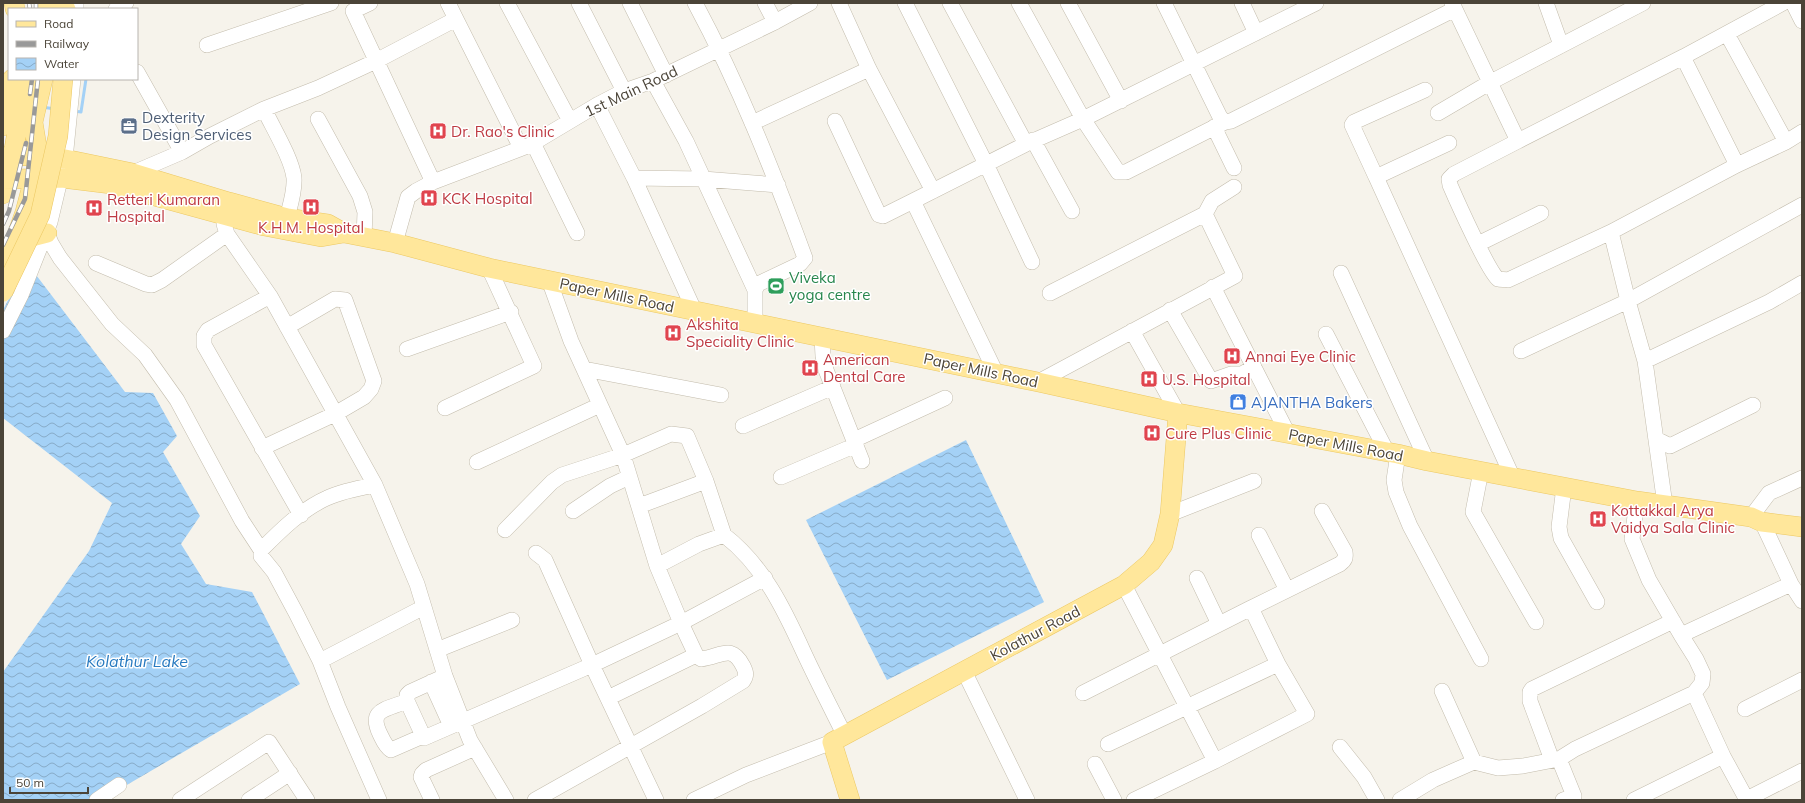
<svg xmlns="http://www.w3.org/2000/svg" width="1805" height="803" viewBox="0 0 1805 803" font-family="Mulish,sans-serif">
	<defs>
		<pattern id="water-waves" width="16" height="10" patternUnits="userSpaceOnUse"><rect width="16" height="10" fill="#a4d1f6"/><path d="M0 5q4-4 8 0t8 0" fill="none" stroke="#88abc8"/></pattern>
	</defs>
	<rect width="100%" height="100%" fill="#f6f3eb"/>
	<path fill="url(#water-waves)" d="M 27,263 L 125,392 L 153,393 L 177,436 L 163,452 L 200,516 L 181,544 L 206,584 L 252,592 L 300,684 L 101,800 L 3,800 L 3,672 L 89,551 L 112,503 L 3,418 L 3,310 Z
		M 966,440 L 1044,602 L 887,680 L 806,520 Z"/>
	<g fill="none" stroke-linecap="round" stroke-linejoin="round">
		<path stroke="#a4d1f6" stroke-width="3" d="M 42,107 L 55,109
			M 74,111 L 81,112 L 86,79"/>
		<g stroke="#c3bcac" stroke-width="16">
			<path id="minor" d="M 370,3 L 353,11 L 433,182
				M 448,3 L 456,19
				M 507,3 L 570,121
				M 579,3 L 624,91
				M 630,3 L 666,75
				M 695,3 C 739,85 773,171 805,258 L 800,264 L 758,284 L 755,290 L 755,323
				M 765,3 L 775,22
				M 839,3 L 869,69 L 933,191
				M 905,3 L 986,164 L 1032,262
				M 950,3 L 1026,144
				M 1019,3 L 1083,119 L 1118,172 L 1126,172 L 1225,122
				M 1068,3 L 1121,101
				M 1164,3 L 1220,117 L 1225,122 L 1231,121 L 1455,9
				M 1242,3 L 1256,33
				M 1452,3 L 1518,141 L 1683,57 L 1783,3
				M 1546,3 L 1561,45
				M 1793,3 L 1802,21
				M 76,9 L 76,3
				M 116,9 L 126,3
				M 1727,34 L 1786,142
				M 207,45 L 331,3
				M 1683,57 L 1737,165
				M 137,72 L 182,152
				M 653,81 L 686,141 L 755,290
				M 597,105 L 634,178 L 695,312
				M 264,109 C 273,128 292,159 294,178 C 295,191 290,206 287,218
				M 1438,113 L 1489,83 L 1643,3
				M 318,119 L 360,196 L 365,212 L 364,237
				M 835,121 L 879,215 L 883,216 L 913,201
				M 752,123 L 869,69
				M 1214,127 L 1234,168
				M 1033,140 L 1072,211
				M 1518,141 L 1454,174 L 1449,179 L 1450,185 C 1456,199 1490,275 1498,279 C 1501,280 1505,279 1508,280 L 1611,232
				M 533,143 L 577,233
				M 1449,143 L 1376,177 L 1513,478
				M 133,173 L 182,152 L 210,136 L 264,109 L 318,88 L 376,61 L 456,19 L 521,148
				M 1376,177 L 1352,125 L 1354,122 L 1425,90
				M 634,178 L 703,179 L 778,185
				M 1205,214 L 1212,201 L 1234,187
				M 227,216 L 224,224 L 227,234 L 270,296 L 375,485 L 417,584 L 445,676 L 470,740 L 506,800
				M 47,233 L 51,243 L 60,258 L 112,324 L 145,355 L 177,400 L 242,521 L 261,550
				M 395,243 L 408,197 L 416,191 L 433,182 L 530,145 L 597,105 L 624,91 L 653,81 L 775,22 L 810,3
				M 1478,244 L 1541,213
				M 96,263 L 146,284 L 152,285 L 162,280 L 227,234
				M 1341,273 L 1427,461
				M 549,280 L 571,341 L 623,455 L 657,566
				M 1213,287 L 1288,434
				M 270,296 L 208,330 L 204,336 L 204,345 L 301,515
				M 1170,310 L 1211,381 L 1231,374 L 1242,374 L 1254,367
				M 3,331 L 21,295 L 50,222 L 65,159 L 73,79
				M 1132,331 L 1178,413
				M 1326,334 L 1387,452
				M 822,337 L 823,356 L 826,370 L 862,461
				M 407,349 L 511,312
				M 1521,351 L 1628,301 L 1802,205
				M 1645,361 L 1769,302 L 1802,283
				M 584,369 L 721,395
				M 996,373 L 913,201 L 1026,144 L 1083,119 L 1316,3
				M 1038,382 L 1235,276 L 1205,214 L 1050,293
				M 445,408 L 534,366 L 489,268
				M 743,426 L 833,387
				M 1656,439 L 1670,446 L 1753,405
				M 854,440 L 945,398
				M 262,448 L 335,414 L 364,397 L 371,389 L 374,381 L 345,300 L 335,299 L 287,327
				M 1398,454 L 1394,480 L 1396,492 L 1410,526 L 1481,659
				M 477,462 L 600,405
				M 1481,471 L 1473,512 L 1536,622
				M 781,477 L 856,445
				M 706,481 L 724,535
				M 375,485 C 359,488 342,491 327,498 C 302,509 280,531 261,550 L 261,556 L 274,572 L 296,613 L 320,661 L 338,707 L 379,800
				M 1564,487 L 1559,527 L 1561,538 L 1597,602
				M 1665,505 L 1645,361 L 1628,301 L 1611,232 L 1737,165 L 1786,142 L 1802,132
				M 573,511 L 610,486 L 629,477
				M 1170,514 L 1254,481
				M 1751,517 L 1769,493 L 1802,478
				M 1762,522 L 1791,584
				M 505,530 L 552,482 L 562,475 L 623,455 L 671,434 L 687,436 L 706,481 L 639,506
				M 1259,535 L 1287,590
				M 1197,578 L 1219,624
				M 1124,585 L 1215,761 L 1134,800
				M 1681,635 L 1791,584 L 1802,601
				M 437,650 L 512,620
				M 320,661 L 424,607
				M 964,671 L 1027,800
				M 445,676 L 410,692 L 407,695 L 407,701 L 424,738 L 592,665 L 545,560 L 536,553
				M 431,682 L 451,726
				M 1442,691 L 1474,762
				M 1083,693 L 1251,608
				M 608,698 L 696,655
				M 407,701 C 386,710 368,709 380,734 C 383,740 385,746 391,750 L 423,736
				M 1745,709 L 1802,680
				M 1108,744 L 1278,664
				M 1340,747 L 1364,777 L 1377,800
				M 1723,756 L 1747,800
				M 1559,759 L 1574,796 L 1563,800
				M 1552,760 L 1530,701 L 1530,692 L 1532,689 L 1673,621
				M 1215,761 L 1307,714 L 1278,664 L 1251,608 L 1340,564 C 1345,560 1346,558 1345,552 L 1322,511
				M 1095,764 L 1114,800
				M 1747,799 L 1802,771
				M 97,800 L 119,785
				M 180,800 L 269,742 L 307,800
				M 249,800 L 290,773
				M 432,800 L 421,777 L 422,774 L 426,770 L 475,748
				M 535,800 L 702,706 L 743,681 C 747,675 746,672 743,666 C 731,643 721,657 701,659 L 696,655 L 681,623 L 765,578
				M 656,800 L 592,665 L 681,623 L 657,566 L 699,544 L 724,535 C 763,565 784,609 804,653 C 817,681 831,708 845,736
				M 694,800 L 746,775 L 832,742
				M 1400,800 L 1433,780 L 1474,762 L 1498,768 L 1523,766 L 1559,759 L 1575,749 L 1694,693 L 1702,683 L 1703,674 L 1696,659 L 1681,635 L 1649,580 L 1632,539 L 1637,501
				M 1634,800 L 1723,756 L 1694,693"/>
		</g>
		<g stroke="#ecc863" stroke-width="20">
			<path id="major" d="M 14,3 L 15,9
				M 44,3 L 44,9
				M 58,3 L 66,9
				M 3,126 L 12,79
				M 3,157 L 13,155 L 65,159 L 133,173 L 229,202 L 287,218 L 328,224 L 344,233 L 395,243 L 489,268 L 1038,382 L 1178,413 L 1398,454 L 1427,461 L 1637,501 L 1751,517 L 1762,522 L 1802,527
				M 3,179 L 62,178 L 111,184 L 264,226 L 321,237 L 344,233
				M 3,194 L 13,155 L 26,79
				M 16,241 L 47,233
				M 3,275 L 25,212 L 39,159 L 33,122 L 43,79
				M 850,800 L 832,742 L 1124,585 L 1151,562 L 1163,545 L 1170,514 L 1178,413"/>
		</g>
		<use href="#minor" stroke="#fff" stroke-width="15"/>
		<use href="#major" stroke="#ffe79b" stroke-width="19"/>
		<g stroke="#999" stroke-width="4.5">
			<path id="rail" d="M 29,3 L 30,9
				M 36,3 L 36,9
				M 30,94 L 32,79
				M 3,224 L 9,211 L 26,143
				M 3,245 L 25,199 L 38,79"/>
		</g>
		<use href="#rail" stroke="#fff" stroke-width="3" stroke-dasharray="9" stroke-linecap="butt"/>
		<g stroke="#ecc863" stroke-width="20" stroke-linecap="butt">
			<path id="major-bridge" d="M 3,292 L 40,215 L 58,136 L 63,79"/>
		</g>
		<use href="#major-bridge" stroke="#ffe79b" stroke-width="19"/>
	</g>
	<defs>
		<g id="office-square" transform="scale(0.9)"><rect x="-9" y="-9" width="18" height="18" rx="4" fill="#5c6f8a" stroke="#fff"/><path d="M-6-3h4V-5.5h4V-3h4V5H-6ZM-1-4.5V-3h2v-1.5ZM-6 0V1H6V0Z" fill="#fff"/></g>
		<g id="hospital-square" transform="scale(0.9)"><rect x="-9" y="-9" width="18" height="18" rx="4" fill="#e0444e" stroke="#fff"/><path d="M-5-5h3v3.5h4V-5h3V5h-3V1.5h-4V5h-3Z" fill="#fff"/></g>
		<g id="stadium-square" transform="scale(0.9)"><rect x="-9" y="-9" width="18" height="18" rx="4" fill="#2e9e5b" stroke="#fff"/><path d="M0-5a6.5 5 0 1 0 0 10a6.5 5 0 1 0 0-10ZM-3.5-1.8h7v3.6h-7Z" fill="#fff"/></g>
		<g id="shop-square" transform="scale(0.9)"><rect x="-9" y="-9" width="18" height="18" rx="4" fill="#3f7fe0" stroke="#fff"/><path d="M-5-2.5h2.3a2.7 3.5 0 0 1 5.4 0H5L5.5 6h-11ZM-1.5-2.5h3a1.5 2.3 0 0 0-3 0Z" fill="#fff"/></g>
	</defs>
	<g fill-rule="evenodd">
		<use href="#office-square" x="129" y="126"/>
		<use href="#hospital-square" x="438" y="131"/>
		<use href="#hospital-square" x="429" y="198"/>
		<use href="#hospital-square" x="311" y="207"/>
		<use href="#hospital-square" x="94" y="208"/>
		<use href="#stadium-square" x="776" y="286"/>
		<use href="#hospital-square" x="673" y="333"/>
		<use href="#hospital-square" x="1232" y="356"/>
		<use href="#hospital-square" x="810" y="368"/>
		<use href="#hospital-square" x="1149" y="379"/>
		<use href="#shop-square" x="1238" y="402"/>
		<use href="#hospital-square" x="1152" y="433"/>
		<use href="#hospital-square" x="1598" y="519"/>
	</g>
	<g text-anchor="middle" dominant-baseline="central" stroke-width="3" stroke-linejoin="round" paint-order="stroke">
		<g font-size="15" fill="#4b4438" stroke="#fff">
			<text transform="translate(631 91) rotate(-25)">1st Main Road</text>
			<text transform="translate(617 295) rotate(12)">Paper Mills Road</text>
			<text transform="translate(981 370) rotate(12)">Paper Mills Road</text>
			<text transform="translate(1346 445) rotate(11)">Paper Mills Road</text>
			<text transform="translate(1035 633) rotate(-28)">Kolathur Road</text>
		</g>
		<g font-size="15" fill="#4e5e75" stroke="#fff" text-anchor="start">
			<text x="142" y="117">Dexterity<tspan x="142" dy="17">Design Services</tspan></text>
		</g>
		<g font-size="15" fill="#be3a42" stroke="#fff" text-anchor="start">
			<text x="451" y="131">Dr. Rao's Clinic</text>
			<text x="442" y="198">KCK Hospital</text>
			<text x="107" y="199">Retteri Kumaran<tspan x="107" dy="17">Hospital</tspan></text>
			<text x="311" y="227" text-anchor="middle">K.H.M. Hospital</text>
			<text x="686" y="324">Akshita<tspan x="686" dy="17">Speciality Clinic</tspan></text>
			<text x="1245" y="356">Annai Eye Clinic</text>
			<text x="823" y="359">American<tspan x="823" dy="17">Dental Care</tspan></text>
			<text x="1162" y="379">U.S. Hospital</text>
			<text x="1165" y="433">Cure Plus Clinic</text>
			<text x="1611" y="510">Kottakkal Arya<tspan x="1611" dy="17">Vaidya Sala Clinic</tspan></text>
		</g>
		<g font-size="15" fill="#27864d" stroke="#fff" text-anchor="start">
			<text x="789" y="277">Viveka<tspan x="789" dy="17">yoga centre</tspan></text>
		</g>
		<g font-size="15" fill="#366cbe" stroke="#fff" text-anchor="start">
			<text x="1251" y="402">AJANTHA Bakers</text>
		</g>
		<g font-size="16" font-style="italic" fill="#287ac0" stroke="#fff">
			<text x="137" y="661">Kolathur Lake</text>
		</g>
	</g>
	<rect width="1805" height="803" fill="none" stroke="#4b4438" stroke-width="8"/>
	<rect x="8" y="8" width="130" height="72" fill="#ffffff" stroke="#b7b4af"/>
	<rect x="16" y="21" width="20" height="6" fill="#ffe79b" stroke="#b7b4af"/>
	<text x="44" y="28" font-size="12" fill="#4b4438">Road</text>
	<rect x="16" y="41" width="20" height="6" fill="#999999" stroke="#b7b4af"/>
	<text x="44" y="48" font-size="12" fill="#4b4438">Railway</text>
	<rect x="16" y="58" width="20" height="12" fill="url(#water-waves)" stroke="#b7b4af"/>
	<text x="44" y="68" font-size="12" fill="#4b4438">Water</text>
	<path d="M10 787v6h78v-6" fill="none" stroke="#4b4438" stroke-width="2"/>
	<text x="16" y="787" font-size="12" fill="#4b4438" stroke="#ffffff" stroke-width="3" paint-order="stroke">50 m</text>
</svg>
